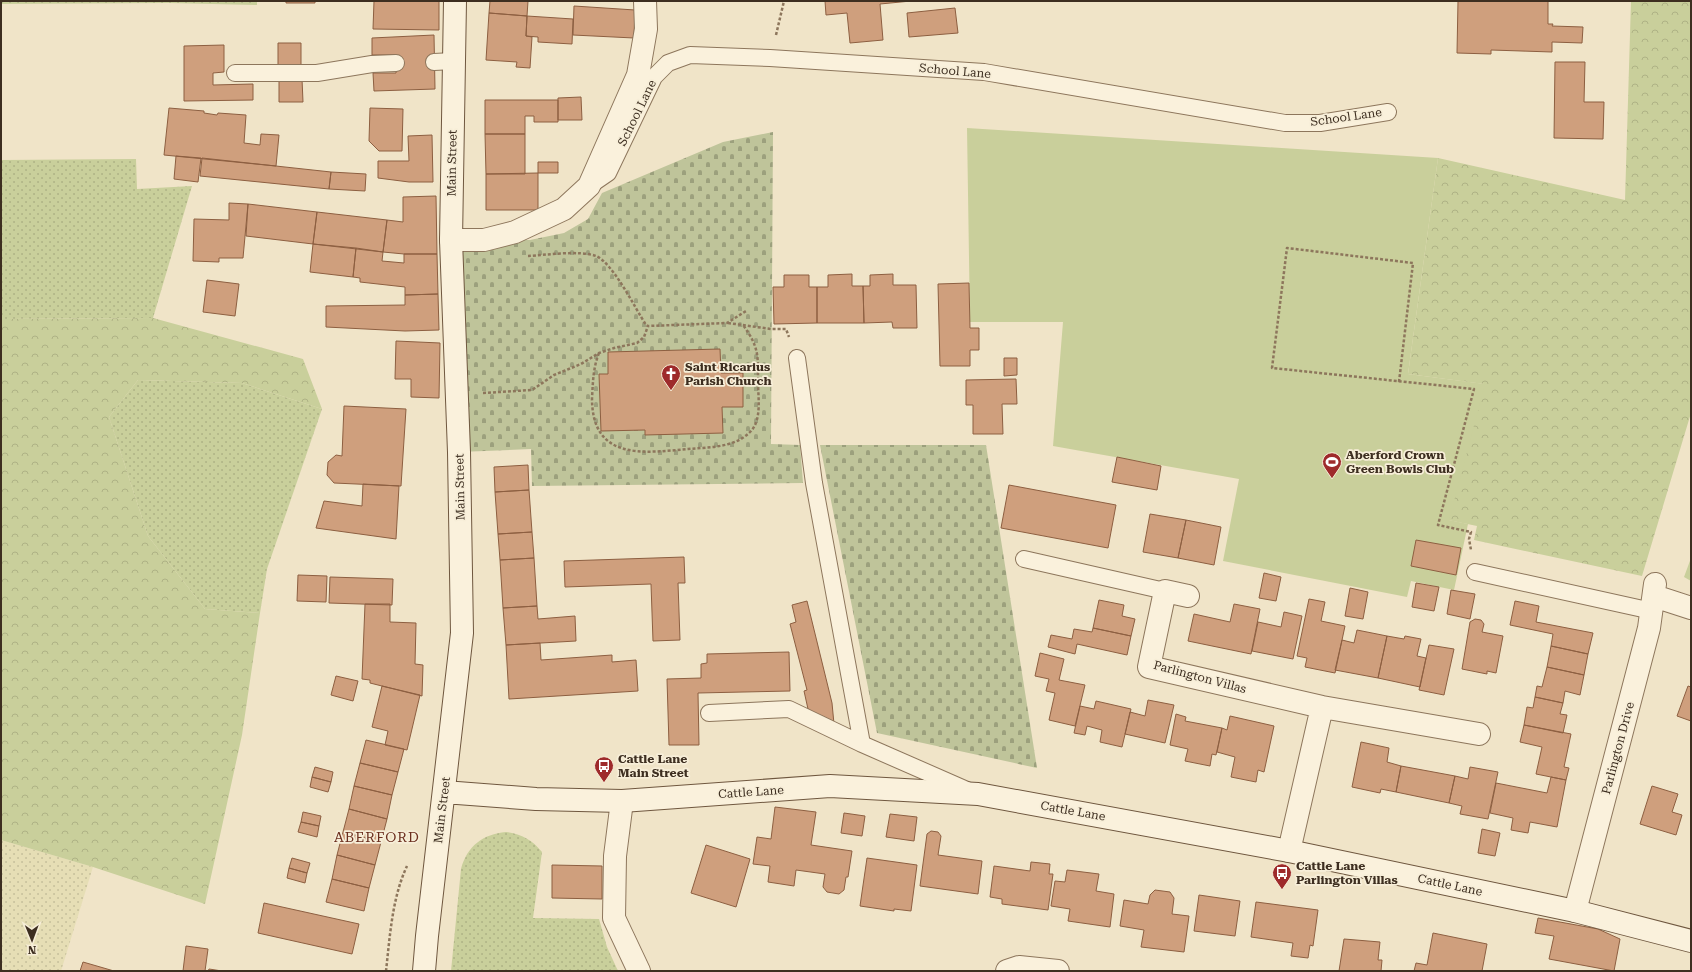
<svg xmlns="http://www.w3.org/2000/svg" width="1692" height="972" viewBox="0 0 1692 972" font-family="'Roboto Serif',serif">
	<defs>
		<pattern id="farmland-dots" width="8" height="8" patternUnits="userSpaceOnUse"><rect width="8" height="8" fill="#e6deb5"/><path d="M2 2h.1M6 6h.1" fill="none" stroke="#c6bf9b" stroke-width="1.8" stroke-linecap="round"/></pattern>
		<pattern id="grass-dots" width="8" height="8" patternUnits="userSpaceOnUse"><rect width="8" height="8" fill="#c9cf9b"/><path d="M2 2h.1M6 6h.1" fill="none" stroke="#aeb285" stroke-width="1.8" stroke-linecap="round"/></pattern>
		<pattern id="forest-crowns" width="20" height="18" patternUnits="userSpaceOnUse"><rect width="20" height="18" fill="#c9cf9b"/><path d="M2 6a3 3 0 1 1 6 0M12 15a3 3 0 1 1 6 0" fill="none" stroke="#aeb285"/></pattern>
		<pattern id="cemetery-stones" width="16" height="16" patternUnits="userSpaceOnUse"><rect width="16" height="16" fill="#bfc49a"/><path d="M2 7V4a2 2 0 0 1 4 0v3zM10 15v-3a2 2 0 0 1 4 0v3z" fill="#9ca07d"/></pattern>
	</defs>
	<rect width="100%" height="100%" fill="#f0e4c8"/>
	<path fill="url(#farmland-dots)" d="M 1,840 L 93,867 L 61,971 L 1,971 Z"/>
	<path fill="url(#grass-dots)" d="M 1,1 L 257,1 L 257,5 L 168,3 L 1,4 Z
		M 136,159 L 137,189 L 192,186 L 153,318 L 1,319 L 1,160 Z
		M 138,380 L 242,383 L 322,409 L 267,569 L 260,613 L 205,609 L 148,536 L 109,417 Z
		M 506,832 C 522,834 532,840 542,852 L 533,918 L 599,919 L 607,947 L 618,971 L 451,971 L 461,869 C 467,846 483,834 506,832 Z"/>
	<path fill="url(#forest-crowns)" d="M 1631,1 L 1691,1 L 1691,413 L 1642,576 L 1474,540 L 1477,526 L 1448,520 L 1484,384 L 1408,374 L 1438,158 L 1625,200 Z
		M 153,318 L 303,359 L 322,409 L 242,383 L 138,380 L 109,417 L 148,536 L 205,609 L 260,613 L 242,735 L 205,904 L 93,867 L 1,840 L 1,319 Z
		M 1691,558 L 1691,581 L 1684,577 Z"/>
	<path fill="url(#cemetery-stones)" d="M 773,132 L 771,444 L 800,445 L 803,483 L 532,486 L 531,449 L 459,452 L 451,240 L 530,240 L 564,233 L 588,219 L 602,193 L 723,142 Z
		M 820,445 L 986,445 L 1037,768 L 877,733 Z"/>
	<path fill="#c9cf9b" d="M 967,128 L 1438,158 L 1408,374 L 1485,384 L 1449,520 L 1468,524 L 1454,590 L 1411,581 L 1407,597 L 1223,561 L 1239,479 L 1053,446 L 1063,322 L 970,322 Z"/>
	<path fill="#cf9f7d" stroke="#8d5f41" d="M 286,1 L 315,1 L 315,3 L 286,3 Z
		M 374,1 L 439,1 L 439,30 L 373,29 Z
		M 490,1 L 528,1 L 527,16 L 489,13 Z
		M 825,1 L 911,1 L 880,4 L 883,40 L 850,43 L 847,13 L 826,15 Z
		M 1458,1 L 1548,1 L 1548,24 L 1553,24 L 1552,26 L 1583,27 L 1582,43 L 1552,42 L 1552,52 L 1491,50 L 1491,54 L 1457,53 Z
		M 574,6 L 635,10 L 634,38 L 573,35 Z
		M 955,8 L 958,33 L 909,37 L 907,13 Z
		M 489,13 L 527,16 L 526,36 L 532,37 L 530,68 L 516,67 L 517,62 L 486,60 Z
		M 527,16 L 573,19 L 572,44 L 538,42 L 538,37 L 526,36 Z
		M 434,35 L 435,89 L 374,91 L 373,73 L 396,73 L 396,63 L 395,55 L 372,55 L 372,38 Z
		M 278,43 L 301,43 L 301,65 L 278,65 Z
		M 224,45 L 224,72 L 213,73 L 213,85 L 253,84 L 253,100 L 184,101 L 184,46 Z
		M 1555,62 L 1585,62 L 1584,102 L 1604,102 L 1603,139 L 1554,138 Z
		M 302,79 L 303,102 L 279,102 L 279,80 Z
		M 581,97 L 582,120 L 558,120 L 558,98 Z
		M 485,100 L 558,100 L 558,122 L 534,122 L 534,116 L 525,116 L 525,134 L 485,134 Z
		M 169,108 L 204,111 L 204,113 L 217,115 L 218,113 L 246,115 L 244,143 L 260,145 L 261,134 L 279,135 L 276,166 L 164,155 Z
		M 370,108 L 403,109 L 402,151 L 379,151 L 369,141 Z
		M 485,134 L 525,134 L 525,174 L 486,174 Z
		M 432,135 L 433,182 L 409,182 L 378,178 L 378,161 L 409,161 L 408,136 Z
		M 176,156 L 201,158 L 198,182 L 174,179 Z
		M 202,158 L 331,172 L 329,189 L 200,176 Z
		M 538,162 L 558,162 L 558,173 L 538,173 Z
		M 331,172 L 366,174 L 365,191 L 329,189 Z
		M 538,173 L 538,210 L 486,210 L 486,174 Z
		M 436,196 L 437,254 L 404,254 L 383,252 L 387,220 L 403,222 L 403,197 Z
		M 229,203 L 248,204 L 243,258 L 219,258 L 219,262 L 193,261 L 194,219 L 229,220 Z
		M 248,204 L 317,212 L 313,244 L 246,236 Z
		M 317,212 L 387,220 L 383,252 L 313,244 Z
		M 313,244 L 356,248 L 353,277 L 310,272 Z
		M 356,248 L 383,252 L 382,261 L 404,263 L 404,254 L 437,254 L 438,294 L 405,295 L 405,287 L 360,282 L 360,278 L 353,277 Z
		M 852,274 L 852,286 L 863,286 L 864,323 L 817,323 L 817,287 L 828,287 L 828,275 Z
		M 893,274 L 893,285 L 916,285 L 917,328 L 893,328 L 892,322 L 864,323 L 863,286 L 870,286 L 870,275 Z
		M 784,275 L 809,275 L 809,287 L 817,287 L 817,323 L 774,324 L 773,287 L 784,287 Z
		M 207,280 L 239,284 L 235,316 L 203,312 Z
		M 969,283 L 970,328 L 979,328 L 979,350 L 970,350 L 970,366 L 940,366 L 938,284 Z
		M 438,294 L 439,330 L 405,331 L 326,327 L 326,306 L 405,305 L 405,295 Z
		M 396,341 L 440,343 L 439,398 L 411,397 L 411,379 L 395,379 Z
		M 720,349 L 721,373 L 743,373 L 743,407 L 722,407 L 723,433 L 645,435 L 645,430 L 601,431 L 599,374 L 608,374 L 608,352 Z
		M 1004,358 L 1017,358 L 1017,375 L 1004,376 Z
		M 1016,379 L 1017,404 L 1002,404 L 1003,434 L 973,434 L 973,405 L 966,405 L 966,380 Z
		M 344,406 L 406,409 L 401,486 L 334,483 L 327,475 L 328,462 L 336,455 L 342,456 Z
		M 1117,457 L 1161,466 L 1157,490 L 1112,482 Z
		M 528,465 L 529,490 L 495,492 L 494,467 Z
		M 363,484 L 399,486 L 396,539 L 316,528 L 324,501 L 362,506 Z
		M 1009,485 L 1116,505 L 1108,548 L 1001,528 Z
		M 529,490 L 532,532 L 498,534 L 495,492 Z
		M 1150,514 L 1186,520 L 1178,558 L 1143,552 Z
		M 1186,520 L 1221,527 L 1214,565 L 1178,558 Z
		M 532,532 L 534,558 L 500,560 L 498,534 Z
		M 1416,540 L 1461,548 L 1456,575 L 1411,566 Z
		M 684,557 L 685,583 L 678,583 L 680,640 L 653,641 L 651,584 L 565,587 L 564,561 Z
		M 534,558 L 537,606 L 503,608 L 500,560 Z
		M 1264,573 L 1281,577 L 1276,601 L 1259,598 Z
		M 298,575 L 327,576 L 326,602 L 297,601 Z
		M 330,577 L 393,579 L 392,605 L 329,603 Z
		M 1416,583 L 1439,587 L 1434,611 L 1412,607 Z
		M 1350,588 L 1368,592 L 1363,619 L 1345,616 Z
		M 1451,590 L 1475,594 L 1470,619 L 1447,614 Z
		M 1309,599 L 1325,602 L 1321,621 L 1345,626 L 1335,673 L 1305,667 L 1307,658 L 1297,656 Z
		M 1099,600 L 1124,605 L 1122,616 L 1135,619 L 1131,636 L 1093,628 Z
		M 807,601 L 832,703 L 834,724 L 808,709 L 804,691 L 807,690 L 790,624 L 796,622 L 792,605 Z
		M 1515,601 L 1539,606 L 1536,622 L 1593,633 L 1588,654 L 1551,646 L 1553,634 L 1510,625 Z
		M 365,604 L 390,604 L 390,622 L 416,623 L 415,664 L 423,665 L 422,696 L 370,683 L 370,680 L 362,679 Z
		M 1234,604 L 1260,609 L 1251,654 L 1188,641 L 1194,614 L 1230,622 Z
		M 537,606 L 538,619 L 575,616 L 576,641 L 506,645 L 503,608 Z
		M 1284,612 L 1302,616 L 1293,659 L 1252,651 L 1258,622 L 1281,627 Z
		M 1475,619 L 1481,620 L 1484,624 L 1482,632 L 1503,636 L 1496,673 L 1487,671 L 1487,674 L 1462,669 L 1470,622 Z
		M 1093,628 L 1131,636 L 1127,655 L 1077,644 L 1075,654 L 1048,647 L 1051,635 L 1072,639 L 1074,629 L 1092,632 Z
		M 1357,630 L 1387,636 L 1378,678 L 1335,670 L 1342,640 L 1354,643 Z
		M 1387,636 L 1404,639 L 1405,636 L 1421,639 L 1417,656 L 1426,658 L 1420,687 L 1378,678 Z
		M 540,643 L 541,660 L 612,655 L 612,662 L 636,660 L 638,691 L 509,699 L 506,645 Z
		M 1429,645 L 1454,649 L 1444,695 L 1419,690 Z
		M 1551,646 L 1588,654 L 1584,675 L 1547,667 Z
		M 789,652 L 790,691 L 698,693 L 699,745 L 669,745 L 667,679 L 701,678 L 701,664 L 707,663 L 707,654 Z
		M 1040,653 L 1064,659 L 1059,680 L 1085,685 L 1075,726 L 1049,720 L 1055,693 L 1046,691 L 1049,679 L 1035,676 Z
		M 1547,667 L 1584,675 L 1580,695 L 1565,691 L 1563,703 L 1535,697 L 1537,686 L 1542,687 Z
		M 336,676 L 358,681 L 353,701 L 331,695 Z
		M 382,686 L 420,695 L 407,750 L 385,745 L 388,731 L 372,727 Z
		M 1688,686 L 1691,687 L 1691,721 L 1677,716 Z
		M 1535,697 L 1563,703 L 1560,714 L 1567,715 L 1563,733 L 1524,725 L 1527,707 L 1533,708 Z
		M 1148,700 L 1174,705 L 1165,743 L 1125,734 L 1130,712 L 1145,716 Z
		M 1096,701 L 1131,709 L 1122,747 L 1100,742 L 1102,730 L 1087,726 L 1085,735 L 1074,733 L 1080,706 L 1094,709 Z
		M 1176,714 L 1186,717 L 1185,721 L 1222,728 L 1216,755 L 1212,754 L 1210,766 L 1185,761 L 1188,749 L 1170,745 Z
		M 1230,716 L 1274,726 L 1264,772 L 1258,770 L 1256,782 L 1231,777 L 1235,757 L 1217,752 L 1222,728 L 1227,730 Z
		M 1524,725 L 1571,734 L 1564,767 L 1569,768 L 1566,780 L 1536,774 L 1542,747 L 1520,742 Z
		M 366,740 L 404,749 L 398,772 L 360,763 Z
		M 1361,742 L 1389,748 L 1387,762 L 1401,766 L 1396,792 L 1381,789 L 1380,793 L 1352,787 Z
		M 360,763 L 398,772 L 392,795 L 354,786 Z
		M 1401,766 L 1455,776 L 1449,803 L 1396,792 Z
		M 315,767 L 333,772 L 331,782 L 312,777 Z
		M 1470,767 L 1498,772 L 1488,819 L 1460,814 L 1462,806 L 1449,803 L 1455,776 L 1468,779 Z
		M 312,777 L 331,782 L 328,792 L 310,787 Z
		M 1551,777 L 1566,780 L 1557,827 L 1530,822 L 1528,833 L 1511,830 L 1513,818 L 1490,813 L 1496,783 L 1547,793 Z
		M 354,786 L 392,795 L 387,819 L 349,809 Z
		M 1652,786 L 1678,794 L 1672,812 L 1682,815 L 1676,835 L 1640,824 Z
		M 775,807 L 816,812 L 811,845 L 852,851 L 848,877 L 846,877 L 844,890 L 839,894 L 827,892 L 823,887 L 825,874 L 796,870 L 794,886 L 768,882 L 770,866 L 753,864 L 757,837 L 771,839 Z
		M 349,809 L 387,819 L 381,842 L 343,832 Z
		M 303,812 L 321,816 L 319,826 L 301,822 Z
		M 844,813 L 865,816 L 862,836 L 841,833 Z
		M 890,814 L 917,817 L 914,841 L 886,837 Z
		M 301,822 L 319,826 L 317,837 L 298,832 Z
		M 1482,829 L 1500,833 L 1495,856 L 1478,853 Z
		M 931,831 L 938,832 L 941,836 L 938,855 L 982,861 L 978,894 L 920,886 L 927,834 Z
		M 343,832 L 381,842 L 375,865 L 337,855 Z
		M 706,845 L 750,859 L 736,907 L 691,893 Z
		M 337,855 L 375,865 L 369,888 L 332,879 Z
		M 292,858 L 310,863 L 307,873 L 289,868 Z
		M 867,858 L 917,865 L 911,911 L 894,909 L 894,911 L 860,906 Z
		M 1031,862 L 1050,864 L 1049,874 L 1053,874 L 1048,910 L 1002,904 L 1002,899 L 990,897 L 994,866 L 1030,871 Z
		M 552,865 L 602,866 L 602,899 L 552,898 Z
		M 289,868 L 307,873 L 305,883 L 287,878 Z
		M 1067,870 L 1099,874 L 1096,891 L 1114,894 L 1110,927 L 1068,921 L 1070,909 L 1051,906 L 1055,881 L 1065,882 Z
		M 332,879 L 369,888 L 364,911 L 326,902 Z
		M 1155,890 L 1170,892 L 1174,898 L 1172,914 L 1189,916 L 1184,952 L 1141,947 L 1144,930 L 1120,926 L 1124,900 L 1148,904 L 1150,895 Z
		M 1199,895 L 1240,901 L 1235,936 L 1194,931 Z
		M 1256,902 L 1318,910 L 1313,946 L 1310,945 L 1308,958 L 1291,956 L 1293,943 L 1251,937 Z
		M 264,903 L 359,924 L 352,954 L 258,933 Z
		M 1538,918 L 1598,929 L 1620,939 L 1614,971 L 1549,959 L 1554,936 L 1535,933 Z
		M 1433,933 L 1487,944 L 1482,971 L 1414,971 L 1416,963 L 1427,965 Z
		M 1344,939 L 1380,942 L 1378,960 L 1382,960 L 1381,971 L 1339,971 Z
		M 186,946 L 208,949 L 205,971 L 183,971 Z
		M 83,962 L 114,971 L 80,971 Z
		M 209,969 L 222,971 L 208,971 Z"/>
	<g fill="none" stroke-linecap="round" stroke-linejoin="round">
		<g stroke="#8d765c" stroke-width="18">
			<path id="lane" d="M 434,62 L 453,61
				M 235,73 L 317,73 L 372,64 L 396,63
				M 589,186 L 608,173 L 654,77 L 668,63 L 690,55 L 770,58 L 984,72 L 1285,123 L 1320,123 L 1388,112
				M 797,358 L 814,483 L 862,744 L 967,790
				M 1024,559 L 1165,591
				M 1475,572 L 1652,611
				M 709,713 L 789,709 L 862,744"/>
		</g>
		<g stroke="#8d765c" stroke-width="24">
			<path id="street" d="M 451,240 L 484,240 L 515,232 L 564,209 L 589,186 L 638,75 L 646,29 L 645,1
				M 1188,596 L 1165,591 L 1149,667 L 1322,707 L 1479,734
				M 1654,596 L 1691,608
				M 622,801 L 615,856 L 614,918 L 639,971
				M 1289,851 L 1322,707
				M 1575,911 L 1649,628 L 1655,584
				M 1007,971 L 1019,967 L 1058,971"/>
		</g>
		<g stroke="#6f573f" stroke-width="24">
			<path id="secondary" d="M 444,792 L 536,799 L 622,801 L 830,786 L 978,794 L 1289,851 L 1575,911 L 1691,941
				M 424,971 L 427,936 L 462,633 L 459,452 L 451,240 L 455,1"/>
		</g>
		<path stroke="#8d765c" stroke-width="2.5" stroke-dasharray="3 2" stroke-linecap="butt" d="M 776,35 L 784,1
			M 528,256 C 546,255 579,250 596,256 C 613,263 635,308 646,325 L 648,326 L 727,323 L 746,311
			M 728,323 L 771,329 L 786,329 L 789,337
			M 599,353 C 593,368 593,382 592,398 C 592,461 643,453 688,449 C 710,447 735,448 751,431 C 762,419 758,397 758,381 C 758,355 759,347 743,325
			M 1399,382 L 1413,263 L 1287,248 L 1272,368 L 1474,389 L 1438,525 L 1471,532 L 1469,539 L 1471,550
			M 483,393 L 532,390 L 554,375 L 581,364 L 599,353 L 614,348 L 637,343 L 644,337 L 648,326
			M 386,971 C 390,936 392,898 407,866"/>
		<use href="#lane" stroke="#faf1dc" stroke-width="16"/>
		<use href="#street" stroke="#faf1dc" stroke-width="22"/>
		<use href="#secondary" stroke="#faf1dc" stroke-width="22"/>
	</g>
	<defs>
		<g id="church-pin" transform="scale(1)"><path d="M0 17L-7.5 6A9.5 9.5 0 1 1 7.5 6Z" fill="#9e2a2b" stroke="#f7eed8"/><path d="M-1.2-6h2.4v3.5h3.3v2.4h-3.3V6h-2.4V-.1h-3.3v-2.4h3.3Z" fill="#fff"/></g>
		<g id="stadium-pin" transform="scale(1)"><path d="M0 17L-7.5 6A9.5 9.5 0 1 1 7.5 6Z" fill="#9e2a2b" stroke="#f7eed8"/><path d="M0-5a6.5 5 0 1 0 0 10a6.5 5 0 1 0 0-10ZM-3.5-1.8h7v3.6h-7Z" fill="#fff"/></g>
		<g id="bus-pin" transform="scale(1)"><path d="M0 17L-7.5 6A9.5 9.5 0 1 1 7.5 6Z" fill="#9e2a2b" stroke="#f7eed8"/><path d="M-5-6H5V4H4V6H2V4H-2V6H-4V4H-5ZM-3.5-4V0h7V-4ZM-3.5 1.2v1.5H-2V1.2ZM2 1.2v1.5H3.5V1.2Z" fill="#fff"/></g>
	</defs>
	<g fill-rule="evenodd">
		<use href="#church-pin" x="671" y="374"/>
		<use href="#stadium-pin" x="1332" y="462"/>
		<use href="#bus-pin" x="604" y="766"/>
		<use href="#bus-pin" x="1282" y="873"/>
	</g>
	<g text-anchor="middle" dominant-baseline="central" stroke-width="3.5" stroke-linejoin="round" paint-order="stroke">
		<g font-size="12" fill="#3d2e20" stroke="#f7eed8">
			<text transform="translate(955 71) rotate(5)">School Lane</text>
			<text transform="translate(637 113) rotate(-64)">School Lane</text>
			<text transform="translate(1346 117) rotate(-8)">School Lane</text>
			<text transform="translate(452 163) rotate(-89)">Main Street</text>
			<text transform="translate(460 487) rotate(-91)">Main Street</text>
			<text transform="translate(1200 677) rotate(15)">Parlington Villas</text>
			<text transform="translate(1618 748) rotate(-75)">Parlington Drive</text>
			<text transform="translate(751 792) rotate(-4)">Cattle Lane</text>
			<text transform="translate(442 810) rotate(-83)">Main Street</text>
			<text transform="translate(1073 811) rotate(10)">Cattle Lane</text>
			<text transform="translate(1450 885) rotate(12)">Cattle Lane</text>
		</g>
		<g font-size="12" font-weight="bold" fill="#3d2e20" stroke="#f7eed8" text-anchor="start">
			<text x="685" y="367">Saint Ricarius<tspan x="685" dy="14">Parish Church</tspan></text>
			<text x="1346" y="455">Aberford Crown<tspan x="1346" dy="14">Green Bowls Club</tspan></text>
			<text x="618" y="759">Cattle Lane<tspan x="618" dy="14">Main Street</tspan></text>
			<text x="1296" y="866">Cattle Lane<tspan x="1296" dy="14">Parlington Villas</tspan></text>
		</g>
		<g font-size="14" letter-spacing="1" fill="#6b2e1e" stroke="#f7eed8">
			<text x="377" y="837">ABERFORD</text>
		</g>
	</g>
	<rect width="1692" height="972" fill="none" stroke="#3d2e20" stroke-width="4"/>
	<g transform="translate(32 940) rotate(179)" stroke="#f7eed8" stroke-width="3" paint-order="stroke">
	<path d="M0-3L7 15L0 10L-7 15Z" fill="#3d2e20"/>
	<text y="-6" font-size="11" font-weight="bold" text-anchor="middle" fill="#3d2e20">N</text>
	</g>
</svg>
